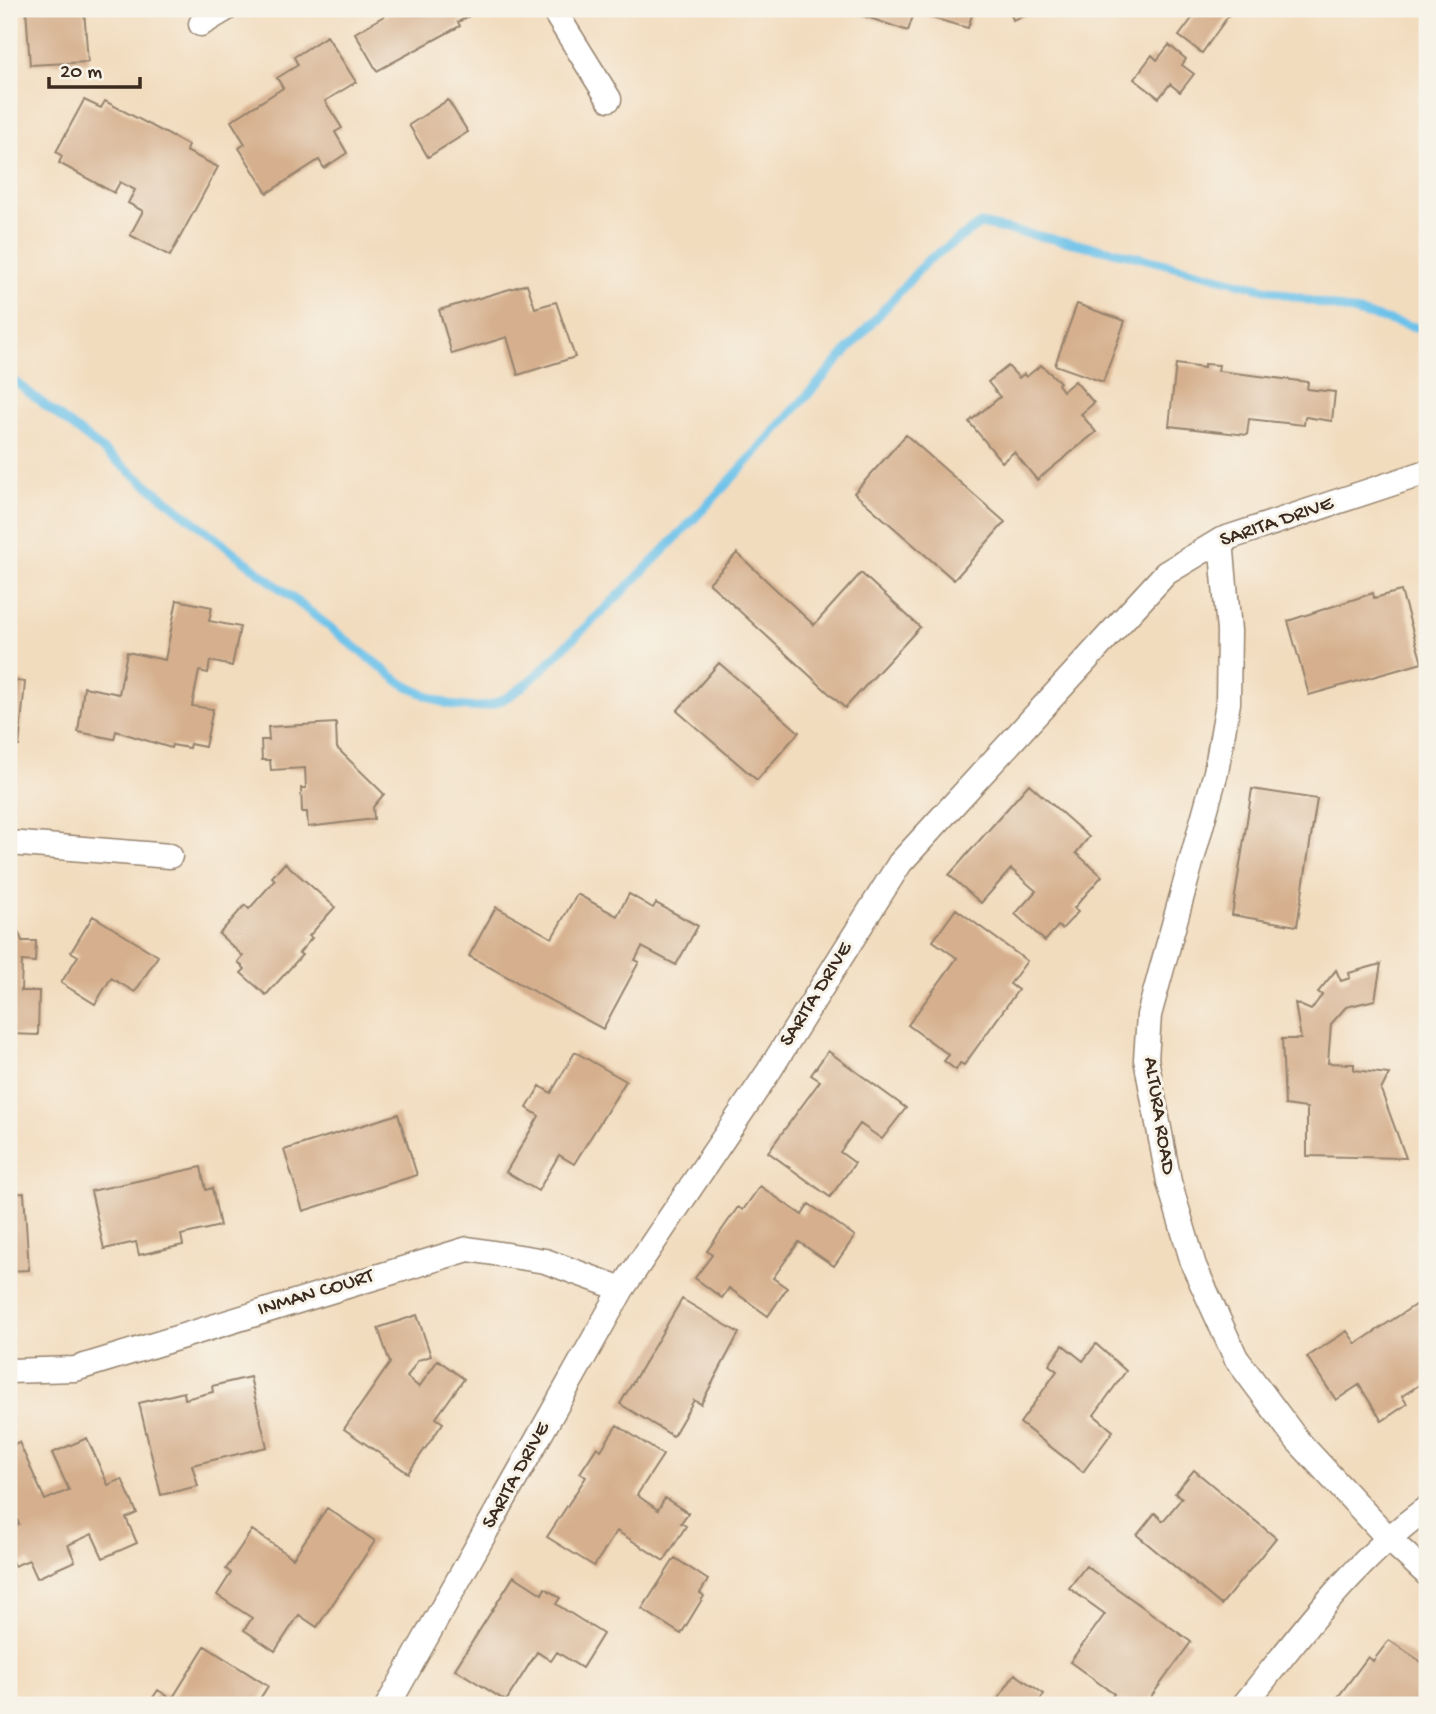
<svg xmlns="http://www.w3.org/2000/svg" width="1436" height="1714" viewBox="0 0 1436 1714" font-family="'Gochi Hand',sans-serif">
	<rect width="100%" height="100%" fill="#f7f3e8"/>
	<filter id="ink" filterUnits="userSpaceOnUse"><feTurbulence type="fractalNoise" baseFrequency=".0143" numOctaves="2"/><feDisplacementMap in="SourceGraphic" scale="14" xChannelSelector="R" yChannelSelector="G"/><feConvolveMatrix kernelMatrix="1 2 1 2 8 2 1 2 1" color-interpolation-filters="sRGB"/></filter>
	<filter id="wash" filterUnits="userSpaceOnUse"><feTurbulence type="fractalNoise" baseFrequency=".00686" numOctaves="4" result="noise"/><feDisplacementMap in="SourceGraphic" scale="28" xChannelSelector="R" yChannelSelector="G"/><feGaussianBlur stdDeviation="1.57" result="paint"/><feColorMatrix in="noise" values="0 0 0 0 0 0 0 0 0 0 0 0 0 0 0 0 0 1.4 0 .05"/><feComposite in="paint" operator="in"/></filter>
	<g filter="url(#wash)">
		<rect width="100%" height="100%" fill="#f2dcbe"/>
		<g fill="none" stroke-linecap="round" stroke-linejoin="round">
			<path stroke="#6dc2ea" stroke-width="9" d="M 9,377 L 400,682 C 428,697 462,716 495,703 C 526,691 552,658 576,636 C 701,520 813,388 927,261 L 980,224 L 1122,253 L 1427,330"/>
		</g>
		<g id="blocks">
			<path fill="#d6b08e" d="M 26,9 L 84,9 L 88,62 L 30,65 Z
				M 396,9 L 482,9 L 458,22 L 460,26 L 377,71 L 355,33 Z
				M 863,9 L 962,9 L 961,11 L 972,15 L 968,28 L 914,13 L 908,31 L 861,15 Z
				M 1009,9 L 1043,9 L 1013,20 Z
				M 1199,9 L 1227,9 L 1231,12 L 1202,53 L 1179,36 Z
				M 327,36 L 356,82 L 325,101 L 342,128 L 335,132 L 347,153 L 324,168 L 319,160 L 267,193 L 239,148 L 245,144 L 231,121 L 283,88 L 277,78 L 298,65 L 294,57 Z
				M 1169,45 L 1186,59 L 1182,65 L 1194,74 L 1180,92 L 1170,84 L 1159,98 L 1134,79 L 1152,55 L 1157,60 Z
				M 84,100 L 101,108 L 105,101 L 188,145 L 186,151 L 218,167 L 170,256 L 130,235 L 143,211 L 128,203 L 135,190 L 120,182 L 114,193 L 59,163 L 62,156 L 56,152 Z
				M 448,100 L 468,132 L 428,157 L 409,125 Z
				M 527,284 L 535,308 L 556,302 L 575,357 L 518,375 L 507,337 L 452,354 L 439,310 Z
				M 1077,304 L 1125,321 L 1103,382 L 1055,365 Z
				M 1176,364 L 1204,368 L 1204,364 L 1219,365 L 1218,371 L 1308,382 L 1307,389 L 1335,392 L 1332,421 L 1305,417 L 1304,425 L 1249,419 L 1247,435 L 1169,426 Z
				M 1041,365 L 1060,382 L 1058,384 L 1063,391 L 1075,381 L 1094,403 L 1081,414 L 1096,432 L 1037,480 L 1014,452 L 1002,462 L 969,422 L 1000,397 L 988,382 L 1008,366 L 1019,378 L 1024,374 L 1026,377 Z
				M 906,435 L 1005,522 L 954,580 L 854,493 Z
				M 737,553 L 814,625 L 861,573 L 920,627 L 845,708 L 709,583 Z
				M 1401,591 L 1422,663 L 1309,695 L 1288,621 L 1373,593 L 1374,598 Z
				M 177,600 L 212,607 L 209,621 L 240,627 L 232,666 L 210,661 L 208,673 L 199,671 L 192,706 L 213,709 L 205,747 L 190,744 L 189,748 L 172,745 L 171,748 L 116,731 L 114,739 L 78,732 L 84,687 L 119,694 L 127,652 L 165,660 Z
				M 719,663 L 799,732 L 757,780 L 677,711 Z
				M 9,680 L 25,682 L 19,746 L 9,745 Z
				M 336,723 L 337,748 L 384,794 L 373,807 L 374,819 L 308,827 L 307,812 L 302,812 L 301,788 L 306,788 L 305,768 L 271,770 L 270,760 L 262,760 L 261,740 L 269,740 L 268,727 Z
				M 1029,784 L 1089,837 L 1076,853 L 1102,876 L 1074,908 L 1078,912 L 1062,929 L 1058,926 L 1045,941 L 1015,914 L 1036,891 L 1011,869 L 981,903 L 949,875 Z
				M 1252,789 L 1317,799 L 1297,926 L 1232,915 Z
				M 285,863 L 335,907 L 309,936 L 312,938 L 299,953 L 302,955 L 266,995 L 241,973 L 245,969 L 238,962 L 243,956 L 219,934 L 245,905 L 249,909 L 275,880 L 272,877 Z
				M 577,894 L 617,916 L 629,894 L 653,908 L 656,903 L 698,926 L 676,965 L 642,947 L 635,960 L 639,962 L 603,1029 L 469,956 L 496,907 L 552,938 Z
				M 956,909 L 1027,961 L 1010,984 L 1018,990 L 964,1065 L 960,1063 L 956,1070 L 944,1061 L 949,1055 L 908,1025 L 957,958 L 933,941 Z
				M 93,916 L 158,956 L 135,992 L 111,978 L 95,1004 L 61,983 L 78,956 L 71,952 Z
				M 9,931 L 18,931 L 22,941 L 36,941 L 35,962 L 22,961 L 21,991 L 39,991 L 38,1035 L 9,1034 Z
				M 1381,964 L 1375,1000 L 1346,1007 L 1331,1024 L 1328,1063 L 1354,1064 L 1354,1070 L 1389,1074 L 1381,1090 L 1406,1158 L 1307,1156 L 1307,1108 L 1285,1105 L 1282,1039 L 1301,1039 L 1295,1003 L 1311,1010 L 1322,995 L 1318,992 L 1336,970 L 1341,981 L 1350,978 L 1349,973 Z
				M 828,1051 L 906,1108 L 882,1139 L 860,1124 L 840,1152 L 855,1163 L 830,1197 L 768,1152 L 820,1081 L 811,1075 Z
				M 575,1052 L 626,1081 L 574,1164 L 559,1155 L 538,1191 L 506,1172 L 539,1116 L 527,1108 L 540,1086 L 551,1093 Z
				M 398,1114 L 417,1175 L 303,1211 L 284,1150 Z
				M 201,1167 L 206,1190 L 212,1188 L 220,1226 L 181,1235 L 183,1245 L 139,1255 L 136,1242 L 104,1249 L 91,1191 Z
				M 760,1186 L 802,1215 L 809,1204 L 855,1236 L 834,1266 L 799,1242 L 773,1278 L 787,1288 L 768,1316 L 729,1288 L 722,1298 L 695,1278 L 712,1255 L 707,1251 L 738,1207 L 743,1210 Z
				M 24,1193 L 29,1270 L 9,1271 L 9,1194 Z
				M 1427,1297 L 1427,1380 L 1402,1396 L 1407,1404 L 1382,1421 L 1359,1385 L 1336,1400 L 1307,1357 L 1347,1331 L 1356,1344 Z
				M 682,1299 L 739,1333 L 701,1404 L 694,1400 L 673,1436 L 620,1404 Z
				M 417,1315 L 431,1356 L 418,1360 L 407,1377 L 419,1387 L 438,1360 L 464,1379 L 436,1418 L 443,1423 L 408,1473 L 344,1429 L 390,1363 L 378,1328 Z
				M 1096,1344 L 1126,1371 L 1094,1415 L 1113,1431 L 1083,1472 L 1020,1423 L 1057,1371 L 1049,1365 L 1063,1345 L 1083,1361 Z
				M 250,1377 L 267,1447 L 192,1465 L 198,1486 L 161,1495 L 139,1403 L 184,1392 L 185,1399 L 213,1392 L 212,1386 Z
				M 617,1425 L 663,1455 L 637,1495 L 658,1510 L 665,1498 L 688,1513 L 681,1523 L 686,1526 L 664,1561 L 617,1531 L 594,1566 L 547,1537 L 586,1477 L 580,1473 L 597,1447 L 601,1450 Z
				M 87,1438 L 108,1485 L 122,1479 L 137,1513 L 126,1518 L 137,1543 L 103,1558 L 92,1534 L 68,1545 L 75,1561 L 37,1578 L 29,1560 L 14,1566 L 9,1555 L 9,1529 L 19,1524 L 9,1499 L 9,1446 L 19,1442 L 45,1500 L 69,1490 L 52,1453 Z
				M 1194,1470 L 1276,1538 L 1221,1605 L 1137,1535 L 1155,1513 L 1163,1521 L 1182,1498 L 1175,1493 Z
				M 327,1508 L 375,1541 L 317,1627 L 299,1615 L 275,1651 L 244,1630 L 252,1618 L 217,1595 L 231,1573 L 226,1569 L 252,1530 L 293,1558 Z
				M 675,1558 L 708,1580 L 700,1593 L 704,1596 L 681,1634 L 642,1609 Z
				M 1086,1566 L 1191,1642 L 1145,1705 L 1130,1705 L 1122,1700 L 1120,1703 L 1112,1697 L 1114,1694 L 1070,1662 L 1105,1614 L 1069,1588 Z
				M 514,1576 L 542,1594 L 545,1588 L 560,1598 L 556,1604 L 603,1634 L 582,1668 L 557,1652 L 551,1661 L 537,1652 L 506,1701 L 455,1669 Z
				M 1389,1640 L 1427,1666 L 1427,1705 L 1332,1705 L 1368,1657 L 1373,1661 Z
				M 205,1646 L 268,1686 L 256,1705 L 148,1705 L 158,1690 L 172,1699 Z
				M 1015,1674 L 1044,1694 L 1037,1705 L 1001,1705 L 996,1702 Z"/>
		</g>
	</g>
	<g filter="url(#ink)">
		<use href="#blocks" fill-opacity="0" stroke="#96836e" stroke-width="2"/>
		<g fill="none" stroke-linecap="round" stroke-linejoin="round">
			<g stroke="#96836e" stroke-width="27">
				<path id="street" d="M 553,9 L 609,99
					M 201,24 L 226,9
					M 1221,540 L 1229,631 L 1228,703 L 1216,772 L 1149,1015 L 1146,1059 L 1169,1182 L 1194,1266 L 1236,1358 L 1297,1440 L 1389,1539 L 1427,1574
					M 9,843 L 170,856
					M 9,1371 L 75,1369 L 468,1249 L 545,1261 L 622,1289
					M 388,1705 L 622,1289 L 769,1071 L 900,863 L 1166,573 L 1221,540 L 1427,472
					M 1244,1705 C 1300,1635 1353,1561 1427,1508"/>
			</g>
			<use href="#street" stroke="#fff" stroke-width="24"/>
		</g>
	</g>
	<g text-anchor="middle" dominant-baseline="central" stroke-width="6" stroke-linejoin="round" paint-order="stroke">
		<g font-size="21" fill="#3b2a1e" stroke="#f7f3e8">
			<text transform="translate(1277 523) rotate(-19)">SARITA DRIVE</text>
			<text transform="translate(817 995) rotate(-58)">SARITA DRIVE</text>
			<text transform="translate(1158 1116) rotate(81)">ALTURA ROAD</text>
			<text transform="translate(316 1294) rotate(-17)">INMAN COURT</text>
			<text transform="translate(517 1476) rotate(-61)">SARITA DRIVE</text>
		</g>
	</g>
	<rect width="1436" height="1714" fill="none" stroke="#f7f3e8" stroke-width="35"/>
	<path d="M49 77v10h91v-10" fill="none" stroke="#3b2a1e" stroke-width="3.5"/>
	<text x="60" y="77" font-size="21" fill="#3b2a1e" stroke="#f7f3e8" stroke-width="5" paint-order="stroke">20 m</text>
</svg>
